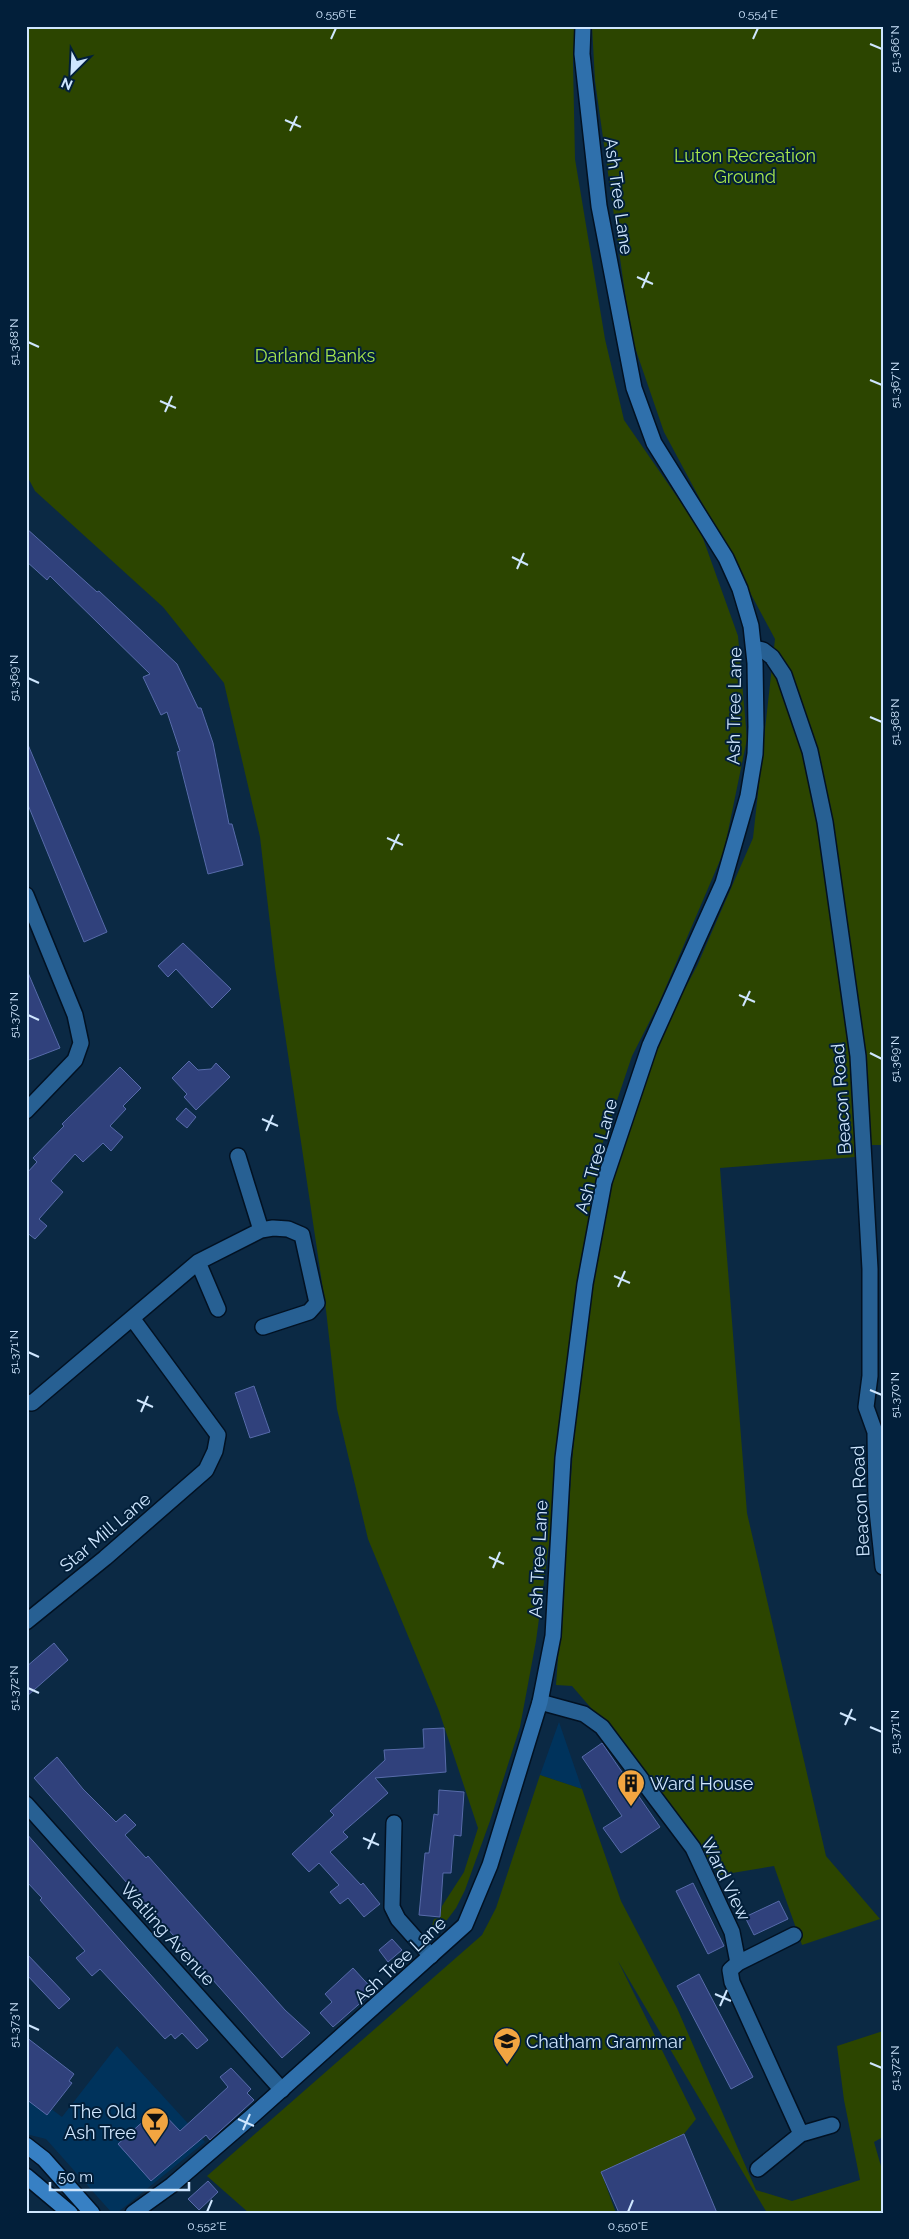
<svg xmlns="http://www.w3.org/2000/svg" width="909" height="2239" viewBox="0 0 909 2239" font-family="Raleway,sans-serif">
	<rect width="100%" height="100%" fill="#0b2944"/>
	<path fill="#00335c" d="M 559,1722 L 582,1789 L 540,1775 Z
		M 117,2046 L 205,2142 L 117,2213 L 112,2213 L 46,2139 L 26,2134 L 26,2090 L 62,2117 Z"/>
	<path fill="#2c4500" d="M 26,26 L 575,26 L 573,63 L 575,159 L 605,339 L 624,420 L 700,530 L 738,636 L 747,739 L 724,851 L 659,1003 L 632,1056 L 603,1142 L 536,1641 L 520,1727 L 490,1821 L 465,1890 L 456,1908 L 447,1920 L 432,1926 L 434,1919 L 440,1918 L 442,1906 L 464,1872 L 478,1828 L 439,1711 L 368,1539 L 337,1409 L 326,1310 L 275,967 L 260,837 L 224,683 L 163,607 L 35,491 L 26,474 Z
		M 592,26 L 883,26 L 883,1145 L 854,1145 L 855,1157 L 720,1168 L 747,1513 L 826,1856 L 880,1919 L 802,1945 L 774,1866 L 720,1875 L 604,1723 L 572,1686 L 556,1685 L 585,1284 L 639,1075 L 697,966 L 753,838 L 775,639 L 664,432 L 631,336 L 595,81 Z
		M 540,1775 L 582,1789 L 621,1901 L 677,2008 L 756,2190 L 792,2201 L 860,2180 L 844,2100 L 837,2046 L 883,2031 L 883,2137 L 874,2142 L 883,2173 L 883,2213 L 767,2213 L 618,1961 L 696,2119 L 684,2134 L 601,2172 L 616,2213 L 249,2213 L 207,2176 L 482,1935 L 496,1908 Z"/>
	<path fill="#30417c" stroke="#576baa" d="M 26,528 L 97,592 L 99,591 L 177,664 L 198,708 L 201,708 L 213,743 L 229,824 L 232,824 L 243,865 L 208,874 L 177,752 L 180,751 L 167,712 L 161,715 L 143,677 L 150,674 L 50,576 L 47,580 L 26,561 Z
		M 26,740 L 107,932 L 84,942 L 26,800 Z
		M 183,943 L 231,989 L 212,1008 L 176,969 L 168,977 L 158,966 Z
		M 26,968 L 60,1048 L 26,1061 Z
		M 189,1061 L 198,1070 L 211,1069 L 216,1063 L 230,1077 L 196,1110 L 184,1097 L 187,1094 L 172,1078 Z
		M 120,1067 L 141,1088 L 123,1106 L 126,1109 L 110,1126 L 123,1137 L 111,1151 L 103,1143 L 83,1162 L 75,1154 L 51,1181 L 63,1192 L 39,1219 L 47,1226 L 35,1239 L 26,1232 L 26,1174 L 37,1162 L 33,1158 L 64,1126 L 62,1124 Z
		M 186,1108 L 196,1117 L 187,1128 L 176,1119 Z
		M 254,1386 L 270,1432 L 250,1438 L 235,1393 Z
		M 54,1643 L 68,1660 L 26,1697 L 26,1667 Z
		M 444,1728 L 446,1772 L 375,1778 L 388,1793 L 343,1832 L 348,1837 L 330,1852 L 361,1885 L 363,1883 L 380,1904 L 364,1917 L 348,1898 L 340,1904 L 330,1892 L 339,1885 L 319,1863 L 309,1872 L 292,1854 L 334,1815 L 330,1811 L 385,1760 L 384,1750 L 424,1748 L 423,1729 Z
		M 602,1743 L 660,1827 L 621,1853 L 603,1828 L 622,1816 L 582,1757 Z
		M 57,1757 L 83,1789 L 116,1822 L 125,1814 L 136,1825 L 125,1835 L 146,1858 L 148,1856 L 285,2010 L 310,2033 L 282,2058 L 34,1778 Z
		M 439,1790 L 464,1792 L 461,1836 L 454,1835 L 451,1873 L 443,1873 L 440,1917 L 419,1915 L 425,1853 L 429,1853 L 434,1814 L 438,1815 Z
		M 26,1833 L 208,2040 L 197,2049 L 182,2033 L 175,2039 L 171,2034 L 165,2039 L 100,1969 L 92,1976 L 76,1958 L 85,1951 L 40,1900 L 42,1898 L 26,1881 Z
		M 693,1883 L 724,1946 L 708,1954 L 676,1891 Z
		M 779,1901 L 788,1919 L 754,1935 L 745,1917 Z
		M 392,1939 L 402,1950 L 388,1962 L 379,1950 Z
		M 26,1953 L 70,1999 L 59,2009 L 26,1974 Z
		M 353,1968 L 374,1991 L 333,2027 L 320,2013 L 332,2002 L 325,1994 Z
		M 699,1974 L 753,2077 L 731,2089 L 677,1986 Z
		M 26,2037 L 74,2074 L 69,2081 L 72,2083 L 47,2115 L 26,2099 Z
		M 231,2068 L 251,2089 L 247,2093 L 254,2100 L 210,2140 L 206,2135 L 151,2181 L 118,2144 L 158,2108 L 180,2131 L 228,2087 L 220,2077 Z
		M 684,2134 L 717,2213 L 619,2213 L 601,2172 Z
		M 208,2181 L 218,2192 L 199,2210 L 188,2199 Z"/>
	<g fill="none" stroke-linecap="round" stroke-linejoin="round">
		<g stroke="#021122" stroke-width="18">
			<path id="street" d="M 754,648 L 763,650 L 772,657 L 784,675 L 810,751 L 825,822 L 858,1056 L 870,1269 L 870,1376 L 866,1407 L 875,1432 L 876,1501 L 883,1567
				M 26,895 L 75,1015 L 81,1043 L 75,1060 L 26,1111
				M 238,1156 L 261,1230
				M 198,1262 L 218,1309
				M 26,1402 L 32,1403 L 198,1262 L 261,1230 L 273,1228 L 288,1229 L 302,1235 L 317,1303 L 309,1312 L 263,1327
				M 26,1622 L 105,1558 L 206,1470 L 215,1451 L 218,1435 L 132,1318
				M 540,1702 L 584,1714 L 602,1727 L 693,1848 L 732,1932 L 738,1963 L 730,1970 L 732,1982 L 801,2134
				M 26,1804 L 282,2090
				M 394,1823 L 392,1907 L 398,1919 L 431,1956
				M 738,1963 L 794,1935
				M 758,2169 L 801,2134 L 832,2125"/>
		</g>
		<g stroke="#021122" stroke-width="18">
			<path id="secondary" d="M 133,2213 L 172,2185 L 251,2117 L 465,1925 L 490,1865 L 540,1702 L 553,1636 L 563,1458 L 585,1284 L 604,1182 L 650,1045 L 723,883 L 748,796 L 755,754 L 756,727 L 755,663 L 751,626 L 740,589 L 726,558 L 654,443 L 634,388 L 599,206 L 582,54 L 583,26"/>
		</g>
		<g stroke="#021122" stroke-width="18">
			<path id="primary" d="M 26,2145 L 44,2159 L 92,2213
				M 26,2176 L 70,2213"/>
		</g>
		<use href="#street" stroke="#276093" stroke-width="15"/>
		<use href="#secondary" stroke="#2f70ac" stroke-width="15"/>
		<use href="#primary" stroke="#3780c4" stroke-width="15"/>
	</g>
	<path fill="none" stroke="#cfe6fe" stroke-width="2" d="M 331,39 L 336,28M 753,39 L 758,28M 870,44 L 882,49M 285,120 L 301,127M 290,131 L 297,116M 637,277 L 653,284M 642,288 L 649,272M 28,342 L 39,347M 870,380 L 882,385M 160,401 L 176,408M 165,412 L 172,396M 512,557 L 528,565M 517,569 L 524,553M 28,678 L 39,683M 870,717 L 882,722M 387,838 L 403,845M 391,850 L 399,834M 739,995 L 755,1002M 743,1006 L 750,991M 28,1015 L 39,1020M 870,1053 L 882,1059M 262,1119 L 278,1126M 266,1131 L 273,1115M 614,1276 L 630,1283M 618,1287 L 625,1271M 28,1352 L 39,1357M 870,1390 L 882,1395M 137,1400 L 153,1407M 141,1412 L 148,1396M 489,1557 L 504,1564M 493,1568 L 500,1552M 28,1688 L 39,1693M 840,1713 L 856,1720M 845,1725 L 852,1709M 870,1727 L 882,1732M 363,1838 L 379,1845M 368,1849 L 375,1833M 715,1994 L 731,2001M 720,2006 L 727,1990M 28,2025 L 39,2030M 870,2063 L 882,2068M 238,2119 L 254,2126M 243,2130 L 250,2114M 207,2212 L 212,2200M 628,2212 L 633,2200"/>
	<defs>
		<g id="building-pin" transform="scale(1.4375)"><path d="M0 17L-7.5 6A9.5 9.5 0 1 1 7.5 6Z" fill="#f2a541" stroke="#021f3a"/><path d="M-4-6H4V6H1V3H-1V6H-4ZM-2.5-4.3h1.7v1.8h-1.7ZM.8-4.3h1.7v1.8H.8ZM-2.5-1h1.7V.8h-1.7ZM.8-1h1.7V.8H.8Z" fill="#111"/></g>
		<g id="school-pin" transform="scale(1.4375)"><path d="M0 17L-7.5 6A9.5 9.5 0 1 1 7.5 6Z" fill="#f2a541" stroke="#021f3a"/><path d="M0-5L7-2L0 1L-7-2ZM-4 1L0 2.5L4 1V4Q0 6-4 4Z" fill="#111"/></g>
		<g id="bar-pin" transform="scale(1.4375)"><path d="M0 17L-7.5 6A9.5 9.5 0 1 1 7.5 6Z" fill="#f2a541" stroke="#021f3a"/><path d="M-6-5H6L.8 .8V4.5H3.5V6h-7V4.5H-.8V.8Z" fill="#111"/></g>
	</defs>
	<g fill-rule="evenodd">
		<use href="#building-pin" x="631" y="1783"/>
		<use href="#school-pin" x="507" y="2041"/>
		<use href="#bar-pin" x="155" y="2121"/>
	</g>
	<g text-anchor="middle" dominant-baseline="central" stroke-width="4" stroke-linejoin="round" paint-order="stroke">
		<g font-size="18" fill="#a6e54c" stroke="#021f3a">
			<text x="745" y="155">Luton Recreation<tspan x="745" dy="21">Ground</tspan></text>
			<text x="315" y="355">Darland Banks</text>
		</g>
		<g font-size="18" fill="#cfe6fe" stroke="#021f3a">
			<text transform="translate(619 196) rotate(82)">Ash Tree Lane</text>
			<text transform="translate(734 706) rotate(-89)">Ash Tree Lane</text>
			<text transform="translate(841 1099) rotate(-94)">Beacon Road</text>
			<text transform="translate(596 1156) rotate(-75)">Ash Tree Lane</text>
			<text transform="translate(860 1501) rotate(-93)">Beacon Road</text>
			<text transform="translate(105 1532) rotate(-40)">Star Mill Lane</text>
			<text transform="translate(538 1559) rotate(-87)">Ash Tree Lane</text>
			<text transform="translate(726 1879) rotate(64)">Ward View</text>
			<text transform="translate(168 1934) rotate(48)">Watling Avenue</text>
			<text transform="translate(400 1960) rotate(-43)">Ash Tree Lane</text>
		</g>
		<g font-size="18" fill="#cfe6fe" stroke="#021f3a" text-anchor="start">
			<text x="650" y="1783">Ward House</text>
			<text x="526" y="2041">Chatham Grammar</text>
			<text x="136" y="2111" text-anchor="end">The Old<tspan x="136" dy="21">Ash Tree</tspan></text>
		</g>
	</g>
	<rect width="909" height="2239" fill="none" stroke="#021f3a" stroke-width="55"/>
	<g transform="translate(72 72) rotate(204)" stroke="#021f3a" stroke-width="4" paint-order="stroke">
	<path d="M0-4L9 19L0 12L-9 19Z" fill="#cfe6fe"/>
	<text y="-8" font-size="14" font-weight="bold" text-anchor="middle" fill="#cfe6fe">N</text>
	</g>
	<path d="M50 2182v8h139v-8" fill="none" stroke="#cfe6fe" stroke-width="2.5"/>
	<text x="58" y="2182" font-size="15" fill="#cfe6fe" stroke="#021f3a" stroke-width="4" paint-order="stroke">50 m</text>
	<rect x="28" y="28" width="854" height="2184" fill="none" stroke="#cfe6fe" stroke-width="2"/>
	<g font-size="12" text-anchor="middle" fill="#cfe6fe">
		<text x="336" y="18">0.556°E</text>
		<text x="758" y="18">0.554°E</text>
		<text transform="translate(895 49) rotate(-90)" y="4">51.366°N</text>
		<text transform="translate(14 342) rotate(-90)" y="4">51.368°N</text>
		<text transform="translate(895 385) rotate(-90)" y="4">51.367°N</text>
		<text transform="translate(14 678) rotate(-90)" y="4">51.369°N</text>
		<text transform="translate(895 722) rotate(-90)" y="4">51.368°N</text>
		<text transform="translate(14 1015) rotate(-90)" y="4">51.370°N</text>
		<text transform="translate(895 1059) rotate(-90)" y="4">51.369°N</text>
		<text transform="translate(14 1352) rotate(-90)" y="4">51.371°N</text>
		<text transform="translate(895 1395) rotate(-90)" y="4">51.370°N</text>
		<text transform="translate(14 1688) rotate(-90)" y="4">51.372°N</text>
		<text transform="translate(895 1732) rotate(-90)" y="4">51.371°N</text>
		<text transform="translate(14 2025) rotate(-90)" y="4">51.373°N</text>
		<text transform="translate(895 2068) rotate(-90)" y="4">51.372°N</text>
		<text x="207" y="2230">0.552°E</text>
		<text x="628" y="2230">0.550°E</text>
	</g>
</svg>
